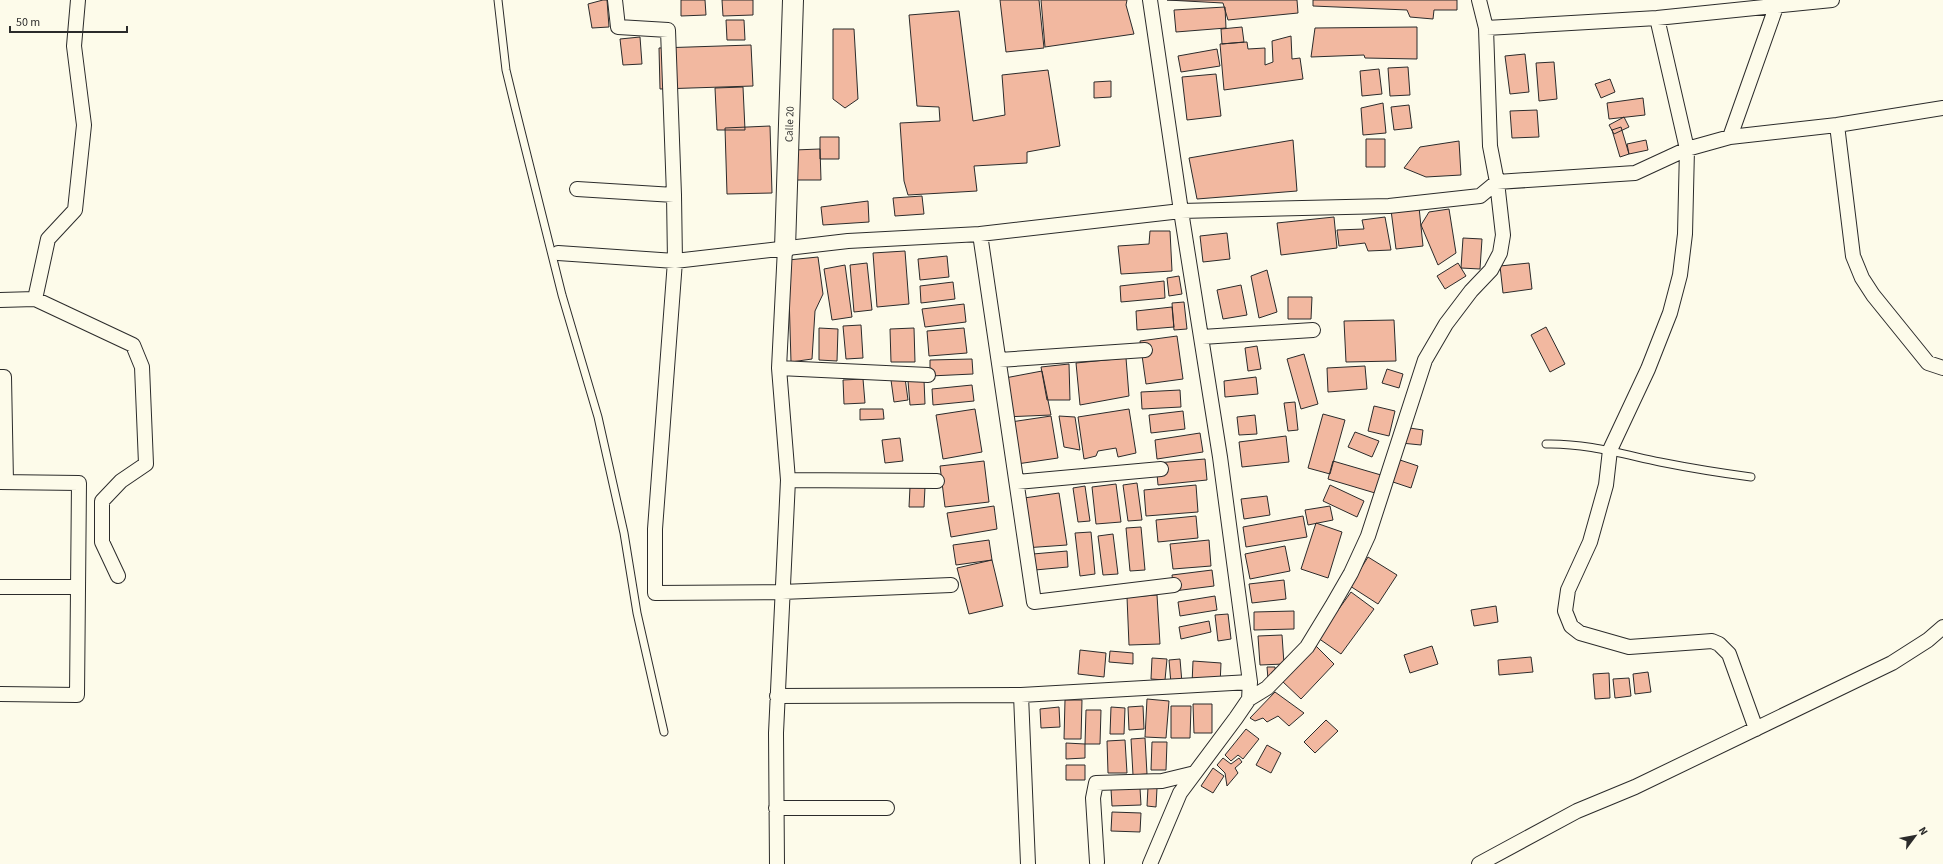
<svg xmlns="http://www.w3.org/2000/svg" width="1943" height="864" viewBox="0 0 1943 864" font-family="'Source Sans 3',sans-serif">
	<rect width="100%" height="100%" fill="#fdfbea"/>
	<path fill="#f2b8a0" stroke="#2b2b2b" d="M 603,0 L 607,0 L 609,27 L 592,28 L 588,4 Z
		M 681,0 L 705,0 L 706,15 L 681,16 Z
		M 722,0 L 753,0 L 753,15 L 723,16 Z
		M 1000,0 L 1039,0 L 1044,48 L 1006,52 Z
		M 1041,0 L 1127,0 L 1126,5 L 1134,34 L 1045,47 Z
		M 1167,0 L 1297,0 L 1298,13 L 1228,20 L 1223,3 Z
		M 1313,0 L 1457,0 L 1457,10 L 1434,10 L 1433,19 L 1410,17 L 1407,10 L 1313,6 Z
		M 1225,7 L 1226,28 L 1176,32 L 1174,10 Z
		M 959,11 L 973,121 L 1005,115 L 1002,75 L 1048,70 L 1060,146 L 1027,152 L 1027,163 L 974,166 L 977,191 L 908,195 L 904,181 L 900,123 L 940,121 L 939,107 L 917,106 L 909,15 Z
		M 726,20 L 744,20 L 745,40 L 727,40 Z
		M 1242,27 L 1244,42 L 1222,44 L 1221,29 Z
		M 1417,27 L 1417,59 L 1365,58 L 1364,55 L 1311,57 L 1315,28 Z
		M 833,29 L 854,29 L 858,99 L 845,108 L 833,99 Z
		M 1291,36 L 1292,59 L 1300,58 L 1303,79 L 1224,90 L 1220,44 L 1247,42 L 1248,49 L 1265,48 L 1265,65 L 1273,62 L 1272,41 Z
		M 640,37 L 642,64 L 623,65 L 620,39 Z
		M 751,45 L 753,86 L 660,89 L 659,48 Z
		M 1217,49 L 1220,66 L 1181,72 L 1178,56 Z
		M 1525,54 L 1529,92 L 1510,94 L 1505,56 Z
		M 1554,62 L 1557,99 L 1539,101 L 1536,63 Z
		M 1408,67 L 1410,95 L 1390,96 L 1388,68 Z
		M 1379,69 L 1382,94 L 1362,96 L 1360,71 Z
		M 1216,74 L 1221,116 L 1187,120 L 1182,77 Z
		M 1610,79 L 1615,92 L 1601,98 L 1595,84 Z
		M 1111,81 L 1111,97 L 1094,98 L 1094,82 Z
		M 743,87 L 745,130 L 717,130 L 715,88 Z
		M 1643,98 L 1645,115 L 1609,119 L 1607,103 Z
		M 1383,103 L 1386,133 L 1363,135 L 1361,108 Z
		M 1409,105 L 1412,128 L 1394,130 L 1391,107 Z
		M 1537,110 L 1539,137 L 1512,138 L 1510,111 Z
		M 1624,117 L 1629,127 L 1614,134 L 1609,125 Z
		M 770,126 L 772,193 L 727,194 L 725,128 Z
		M 1621,127 L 1629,154 L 1620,157 L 1612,130 Z
		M 820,137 L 839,137 L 839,159 L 820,159 Z
		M 1366,139 L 1385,139 L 1385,167 L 1366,167 Z
		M 1293,140 L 1297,191 L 1197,199 L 1189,158 Z
		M 1646,140 L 1648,150 L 1629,154 L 1627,144 Z
		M 1459,141 L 1461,175 L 1426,177 L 1404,168 L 1420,147 Z
		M 820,149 L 821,180 L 795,180 L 794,150 Z
		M 922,196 L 924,214 L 895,216 L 893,198 Z
		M 868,201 L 869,222 L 823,225 L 821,207 Z
		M 1419,207 L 1423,246 L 1396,249 L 1391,210 Z
		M 1449,209 L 1456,253 L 1438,265 L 1421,225 L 1429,212 Z
		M 1334,217 L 1337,248 L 1281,255 L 1277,223 Z
		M 1385,217 L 1391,250 L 1368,251 L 1365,243 L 1339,246 L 1337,230 L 1364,229 L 1362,220 Z
		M 1150,231 L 1170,231 L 1172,271 L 1121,274 L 1118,246 L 1149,244 Z
		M 1227,233 L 1230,259 L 1203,262 L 1200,236 Z
		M 1463,238 L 1482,239 L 1480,269 L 1461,268 Z
		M 905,251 L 909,304 L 877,307 L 873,253 Z
		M 947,256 L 949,277 L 920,280 L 918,259 Z
		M 818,257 L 823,294 L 815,311 L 812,359 L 791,362 L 788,260 Z
		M 867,263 L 872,310 L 854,312 L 850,265 Z
		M 1458,263 L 1466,276 L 1445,289 L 1437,276 Z
		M 1529,263 L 1532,289 L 1503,293 L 1500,266 Z
		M 845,265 L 852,317 L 832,320 L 824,269 Z
		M 1267,270 L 1277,312 L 1259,318 L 1251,276 Z
		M 1179,276 L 1182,294 L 1169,296 L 1167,278 Z
		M 1164,281 L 1165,298 L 1121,302 L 1120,286 Z
		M 953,282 L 955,299 L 921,303 L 920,286 Z
		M 1241,285 L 1247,315 L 1223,319 L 1217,290 Z
		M 1288,297 L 1312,297 L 1311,319 L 1288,319 Z
		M 1184,302 L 1187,329 L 1174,330 L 1172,303 Z
		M 964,304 L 966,322 L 925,327 L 922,309 Z
		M 1172,307 L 1174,327 L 1137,330 L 1136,311 Z
		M 1394,320 L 1396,361 L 1346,362 L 1344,321 Z
		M 861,325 L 863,358 L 846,359 L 843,326 Z
		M 1546,327 L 1565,364 L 1550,372 L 1531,335 Z
		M 819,328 L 838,329 L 837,361 L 819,360 Z
		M 914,328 L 915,362 L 891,362 L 890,329 Z
		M 964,328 L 967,353 L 929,356 L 927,331 Z
		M 1177,336 L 1183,379 L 1146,384 L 1140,341 Z
		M 1257,346 L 1261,369 L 1248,371 L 1245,348 Z
		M 1304,354 L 1318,404 L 1301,409 L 1287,359 Z
		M 1126,358 L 1129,396 L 1080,405 L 1076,363 Z
		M 972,359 L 973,374 L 930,376 L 930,360 Z
		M 1069,364 L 1070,400 L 1047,400 L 1041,367 Z
		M 1365,366 L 1367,389 L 1328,392 L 1327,368 Z
		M 1387,369 L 1403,374 L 1399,388 L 1382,383 Z
		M 1042,371 L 1051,415 L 1004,417 L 1005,378 Z
		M 1256,377 L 1258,394 L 1225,397 L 1224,381 Z
		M 905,378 L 908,400 L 894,402 L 891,380 Z
		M 863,379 L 865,403 L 844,404 L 843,380 Z
		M 924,380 L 925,404 L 910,405 L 908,381 Z
		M 972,385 L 974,401 L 933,405 L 932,389 Z
		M 1180,390 L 1181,407 L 1142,409 L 1141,392 Z
		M 1295,402 L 1298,430 L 1288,431 L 1284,403 Z
		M 1374,406 L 1395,411 L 1389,436 L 1368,431 Z
		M 860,409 L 883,409 L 884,419 L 860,420 Z
		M 975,409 L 982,452 L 943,459 L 936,415 Z
		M 1129,409 L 1136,453 L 1118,457 L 1116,448 L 1098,451 L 1096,456 L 1084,459 L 1078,417 Z
		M 1183,411 L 1185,429 L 1151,433 L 1149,415 Z
		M 1323,414 L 1345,420 L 1330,474 L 1308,468 Z
		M 1255,415 L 1257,434 L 1239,435 L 1237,417 Z
		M 1051,416 L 1058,458 L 1010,465 L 1004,423 Z
		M 1059,416 L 1075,417 L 1080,450 L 1064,447 Z
		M 1403,427 L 1423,430 L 1421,445 L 1401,443 Z
		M 1355,432 L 1379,441 L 1372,457 L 1348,447 Z
		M 1200,433 L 1203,452 L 1157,459 L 1155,440 Z
		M 1286,436 L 1289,462 L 1242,467 L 1239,442 Z
		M 900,438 L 903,461 L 885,463 L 882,440 Z
		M 1205,459 L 1207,480 L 1158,485 L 1156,463 Z
		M 1397,459 L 1418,466 L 1411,488 L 1390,481 Z
		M 984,461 L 989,502 L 945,507 L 940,466 Z
		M 1333,461 L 1381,475 L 1375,493 L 1328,479 Z
		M 1137,483 L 1142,520 L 1128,521 L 1123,485 Z
		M 1116,484 L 1121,522 L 1096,524 L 1092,487 Z
		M 1196,485 L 1198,512 L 1146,516 L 1144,490 Z
		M 1330,485 L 1364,501 L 1357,517 L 1323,501 Z
		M 1085,486 L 1090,521 L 1078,522 L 1073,488 Z
		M 910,487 L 925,487 L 924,507 L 909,507 Z
		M 1059,493 L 1067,545 L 1024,548 L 1017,499 Z
		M 1267,496 L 1270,515 L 1244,519 L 1241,499 Z
		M 994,506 L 997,529 L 951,537 L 947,513 Z
		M 1330,506 L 1333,520 L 1308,525 L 1305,510 Z
		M 1196,516 L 1198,538 L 1158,542 L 1156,520 Z
		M 1303,516 L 1307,537 L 1246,547 L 1243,527 Z
		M 1316,523 L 1342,532 L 1328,578 L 1301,569 Z
		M 1141,527 L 1145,570 L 1130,571 L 1126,528 Z
		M 1091,532 L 1095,574 L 1080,576 L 1075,533 Z
		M 1113,534 L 1118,574 L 1103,575 L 1098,536 Z
		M 989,540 L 992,560 L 956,565 L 953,545 Z
		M 1209,540 L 1211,566 L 1173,569 L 1170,544 Z
		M 1285,546 L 1290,571 L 1250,579 L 1245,554 Z
		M 1067,551 L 1068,567 L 1035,570 L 1033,554 Z
		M 1368,557 L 1397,575 L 1378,604 L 1350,586 Z
		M 992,560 L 1003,606 L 969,614 L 957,568 Z
		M 1212,570 L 1214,586 L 1174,591 L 1172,575 Z
		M 1284,580 L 1286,599 L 1252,603 L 1249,584 Z
		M 1351,592 L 1374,609 L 1341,654 L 1318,638 Z
		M 1157,595 L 1160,644 L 1129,645 L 1127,597 Z
		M 1215,596 L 1217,610 L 1180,616 L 1178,602 Z
		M 1496,606 L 1498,622 L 1474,626 L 1471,610 Z
		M 1294,611 L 1294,629 L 1254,630 L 1254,612 Z
		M 1228,614 L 1231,639 L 1218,641 L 1215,615 Z
		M 1209,621 L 1211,632 L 1181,639 L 1179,627 Z
		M 1282,635 L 1284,664 L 1260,665 L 1258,636 Z
		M 1316,646 L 1334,664 L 1301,699 L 1282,681 Z
		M 1432,646 L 1438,664 L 1410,673 L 1404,655 Z
		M 1080,650 L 1106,653 L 1104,677 L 1078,674 Z
		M 1110,651 L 1133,653 L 1133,664 L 1109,662 Z
		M 1531,657 L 1533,672 L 1499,675 L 1498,660 Z
		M 1152,658 L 1167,659 L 1165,680 L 1151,679 Z
		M 1180,659 L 1182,683 L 1171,684 L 1169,660 Z
		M 1193,661 L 1221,663 L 1220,685 L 1192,684 Z
		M 1267,667 L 1275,667 L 1276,679 L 1268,679 Z
		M 1648,672 L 1651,692 L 1635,694 L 1633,674 Z
		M 1609,673 L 1610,698 L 1595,699 L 1593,674 Z
		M 1629,678 L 1631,696 L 1615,698 L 1613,679 Z
		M 1275,692 L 1304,713 L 1289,726 L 1278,716 L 1267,722 L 1263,718 L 1255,721 L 1250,718 Z
		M 1147,699 L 1169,701 L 1166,738 L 1145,737 Z
		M 1065,700 L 1082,700 L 1081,739 L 1064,739 Z
		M 1193,704 L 1212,704 L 1212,733 L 1194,733 Z
		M 1143,706 L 1144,729 L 1129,730 L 1128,707 Z
		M 1171,706 L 1191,706 L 1190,738 L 1171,738 Z
		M 1059,707 L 1060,727 L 1041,728 L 1040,709 Z
		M 1111,707 L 1125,708 L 1124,734 L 1110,734 Z
		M 1086,710 L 1101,710 L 1100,744 L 1085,744 Z
		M 1326,720 L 1338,731 L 1315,753 L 1304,742 Z
		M 1246,729 L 1259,739 L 1243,759 L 1238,755 L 1231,761 L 1225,755 Z
		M 1145,738 L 1147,774 L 1133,775 L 1131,739 Z
		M 1125,740 L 1127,773 L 1108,773 L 1107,741 Z
		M 1152,742 L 1167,742 L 1166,770 L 1151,770 Z
		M 1066,743 L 1085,744 L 1085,758 L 1066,759 Z
		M 1267,745 L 1281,753 L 1271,773 L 1256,765 Z
		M 1223,758 L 1231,764 L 1239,758 L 1242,762 L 1235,768 L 1238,773 L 1227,786 L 1225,773 L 1217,765 Z
		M 1066,765 L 1085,765 L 1085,780 L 1066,780 Z
		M 1213,768 L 1224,776 L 1213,793 L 1201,786 Z
		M 1148,787 L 1157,788 L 1156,807 L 1147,806 Z
		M 1140,788 L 1141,805 L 1112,806 L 1111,789 Z
		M 1112,812 L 1141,813 L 1140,832 L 1111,831 Z"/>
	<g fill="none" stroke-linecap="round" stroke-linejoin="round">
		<g stroke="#2b2b2b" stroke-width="9">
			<path id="lane" d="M 498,0 L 506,70 L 515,107 L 562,295 L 598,417 L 624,533 L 637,613 L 664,732
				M 1546,444 C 1585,443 1622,454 1660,462 C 1690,468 1721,473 1751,477"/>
		</g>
		<g stroke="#2b2b2b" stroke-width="16">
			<path id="street" d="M 615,0 L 618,27 L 668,30 L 674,195 L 675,261 L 655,529 L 655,593 L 782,592 L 951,585
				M 1657,18 L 1687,149 L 1685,234 L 1680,275 L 1670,313 L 1648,369 L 1610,450 L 1606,485 L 1590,542 L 1568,590 L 1565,611 L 1571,626 L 1580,633 L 1629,647 L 1699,642 L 1712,641 L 1719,644 L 1729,654 L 1756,729
				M 1486,28 L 1657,18 L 1832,0
				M 1837,125 L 1853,256 L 1862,278 L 1873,295 L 1928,363 L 1943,368
				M 1730,137 L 1776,7
				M 577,189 L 674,195
				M 980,234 L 1034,602 L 1174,585
				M 558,253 L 675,261 L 848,241 L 980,234 L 1181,211 L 1389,206 L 1480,196 L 1497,182 L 1635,173 L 1687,149 L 1730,137 L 1837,125 L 1943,108
				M 35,299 L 133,345 L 142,367 L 146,464 L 121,481 L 102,501 L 102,542 L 118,576
				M 0,300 L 35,299 L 48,239 L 75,210 L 84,125 L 74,46 L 78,0
				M 1202,337 L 1313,330
				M 999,360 L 1145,350
				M 779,368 L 928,375
				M 0,377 L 4,377 L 6,482
				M 788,480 L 937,481
				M 0,482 L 79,483 L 77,695 L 0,694
				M 1017,482 L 1161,469
				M 0,587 L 78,587
				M 1021,695 L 1028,864
				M 777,696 L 1021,695 L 1250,682
				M 1249,699 L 1267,688 L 1307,647 L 1332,606 L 1351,573 L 1368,536 L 1425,360 L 1446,324 L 1471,291 L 1491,270 L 1500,253 L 1503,235 L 1497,182 L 1490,146 L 1486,28 L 1479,0
				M 776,808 L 887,808
				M 1097,862 L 1093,798 L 1096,783 L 1162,781 L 1195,773
				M 777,864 L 776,733 L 788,480 L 779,368 L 785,248
				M 1150,864 L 1180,793 L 1236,718 L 1249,699 L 1250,682 L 1220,457 L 1181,211 L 1150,0
				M 1479,864 L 1577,811 L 1635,787 L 1892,663 L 1928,640 L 1943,627"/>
		</g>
		<g stroke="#2b2b2b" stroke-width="22">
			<g id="secondary">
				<path id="s1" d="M 785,248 L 793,0"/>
			</g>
		</g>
		<use href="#lane" stroke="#fdfbea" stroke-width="7"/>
		<use href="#street" stroke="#fdfbea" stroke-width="14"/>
		<use href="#secondary" stroke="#fdfbea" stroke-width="20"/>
	</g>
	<g text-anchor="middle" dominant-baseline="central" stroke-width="3" stroke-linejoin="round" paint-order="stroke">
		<g font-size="11" fill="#2b2b2b" stroke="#fdfbea">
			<text stroke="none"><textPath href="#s1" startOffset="124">Calle 20</textPath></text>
		</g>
	</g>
	<g transform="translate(1915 836) rotate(58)" stroke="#fdfbea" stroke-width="3" paint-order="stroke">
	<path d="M0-3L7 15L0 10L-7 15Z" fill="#2b2b2b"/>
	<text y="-6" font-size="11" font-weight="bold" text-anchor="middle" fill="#2b2b2b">N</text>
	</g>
	<path d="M10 26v6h117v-6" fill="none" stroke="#2b2b2b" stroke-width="2"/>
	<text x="16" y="26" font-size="12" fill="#2b2b2b" stroke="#fdfbea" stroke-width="3" paint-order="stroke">50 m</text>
</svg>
